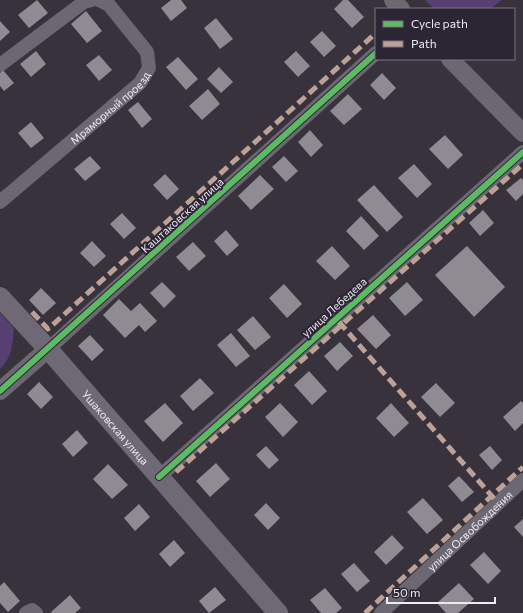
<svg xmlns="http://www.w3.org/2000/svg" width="523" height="613" viewBox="0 0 523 613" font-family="Commissioner,sans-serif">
	<rect width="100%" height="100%" fill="#37323c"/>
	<path fill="#573f72" d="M 425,0 L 502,0 L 490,9 L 434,9 Z
		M 0,313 L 14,328 C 13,343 12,358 0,369 Z"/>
	<path fill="#8e8b93" d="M 37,0 L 48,13 L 29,28 L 18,15 Z
		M 171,0 L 181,0 L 187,8 L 171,21 L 161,8 Z
		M 343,0 L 348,0 L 364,17 L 352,28 L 334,9 Z
		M 86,11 L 102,31 L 87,43 L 71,24 Z
		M 216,18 L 233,39 L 220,49 L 204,28 Z
		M 0,21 L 10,32 L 0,41 Z
		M 322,31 L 336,46 L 324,57 L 310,42 Z
		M 36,51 L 46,64 L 31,77 L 20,64 Z
		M 296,51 L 310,66 L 298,77 L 284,62 Z
		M 99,55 L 112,70 L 99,81 L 86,65 Z
		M 178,57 L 198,79 L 186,90 L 166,67 Z
		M 219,67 L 233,82 L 221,93 L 207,79 Z
		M 3,70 L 14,83 L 4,91 L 0,86 L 0,73 Z
		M 382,73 L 396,88 L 384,100 L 370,85 Z
		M 208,89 L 220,104 L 202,120 L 189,106 Z
		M 348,94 L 362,109 L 344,125 L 330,111 Z
		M 138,102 L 152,119 L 142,128 L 128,110 Z
		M 31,122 L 44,138 L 31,148 L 18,133 Z
		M 310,130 L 323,145 L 311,157 L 298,142 Z
		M 445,135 L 463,155 L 448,169 L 429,149 Z
		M 90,156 L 101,168 L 85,181 L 74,169 Z
		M 284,156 L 298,171 L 286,182 L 272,167 Z
		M 414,164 L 432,184 L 417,198 L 398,178 Z
		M 165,174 L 179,189 L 167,200 L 153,185 Z
		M 260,175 L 274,189 L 251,210 L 238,196 Z
		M 521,178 L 523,180 L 523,194 L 516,201 L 506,190 Z
		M 374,185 L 403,217 L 387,232 L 357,200 Z
		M 483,210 L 494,223 L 480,236 L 469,223 Z
		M 122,213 L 136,228 L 124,239 L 110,224 Z
		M 361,216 L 379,236 L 364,250 L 346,231 Z
		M 226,230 L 239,245 L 227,256 L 214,241 Z
		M 92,241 L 106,256 L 94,267 L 80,253 Z
		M 193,242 L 206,256 L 189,271 L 176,257 Z
		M 332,246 L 350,266 L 335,280 L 316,261 Z
		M 467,246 L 505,287 L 474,317 L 435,275 Z
		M 162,282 L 176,296 L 164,308 L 150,293 Z
		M 407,282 L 423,300 L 405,316 L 389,298 Z
		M 284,284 L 302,304 L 287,318 L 269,298 Z
		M 41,288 L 56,303 L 43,315 L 29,300 Z
		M 119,299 L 131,311 L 140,303 L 157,321 L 145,332 L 139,325 L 125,338 L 103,315 Z
		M 373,315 L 391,335 L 376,349 L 357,329 Z
		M 253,316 L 271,337 L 255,350 L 237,330 Z
		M 231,333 L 250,356 L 236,367 L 217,345 Z
		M 90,335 L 104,350 L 92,361 L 78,346 Z
		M 340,342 L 353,356 L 337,371 L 324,356 Z
		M 309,371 L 327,391 L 312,405 L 294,385 Z
		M 200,378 L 214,393 L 193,411 L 180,396 Z
		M 39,382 L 53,397 L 41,409 L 27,394 Z
		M 436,383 L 455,403 L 440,417 L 421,397 Z
		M 521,401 L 523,403 L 523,423 L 515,431 L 503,417 Z
		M 165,403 L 183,423 L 163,442 L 144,421 Z
		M 280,403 L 298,422 L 283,437 L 265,417 Z
		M 391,403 L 409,423 L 394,437 L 376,418 Z
		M 77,430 L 88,443 L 73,457 L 62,444 Z
		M 266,446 L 279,460 L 269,469 L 256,455 Z
		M 490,446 L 502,460 L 492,470 L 479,455 Z
		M 216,463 L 230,479 L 210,497 L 196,481 Z
		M 108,464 L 128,485 L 112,499 L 93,479 Z
		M 459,476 L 474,492 L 462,502 L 448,486 Z
		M 423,498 L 443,520 L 427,534 L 407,512 Z
		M 266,503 L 280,518 L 268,530 L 254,515 Z
		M 139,504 L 150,517 L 135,531 L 124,518 Z
		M 523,519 L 523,537 L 514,527 Z
		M 392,535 L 404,548 L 386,565 L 374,552 Z
		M 174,540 L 185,553 L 170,567 L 159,554 Z
		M 484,552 L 501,571 L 488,584 L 470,565 Z
		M 354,563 L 370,581 L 357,592 L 341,574 Z
		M 4,582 L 20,601 L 8,612 L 0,603 L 0,586 Z
		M 459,583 L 474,599 L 458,613 L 446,613 L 437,603 Z
		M 215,587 L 226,600 L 209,613 L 199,601 Z
		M 325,588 L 342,608 L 336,613 L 321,613 L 310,600 Z
		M 70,595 L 81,608 L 75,613 L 52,613 L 51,612 Z"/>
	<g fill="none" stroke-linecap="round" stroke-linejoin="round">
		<g stroke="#6c6872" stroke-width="14">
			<path d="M 0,65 L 84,2 L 92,0"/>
			<path id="s1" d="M 0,202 L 140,83 L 149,68 L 147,52 L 109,5 L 99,0"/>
			<path d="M 48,349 L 376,53"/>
			<path d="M 159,477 L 523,152"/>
			<path d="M 26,613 L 32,610 L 36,613"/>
			<path id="s2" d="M 381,613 L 523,480"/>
		</g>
		<path stroke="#6c6872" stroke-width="18" d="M 393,0 L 401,9
			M 450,59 L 523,133
			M 0,391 L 48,349"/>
		<path stroke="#6e6975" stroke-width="20" id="s3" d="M 0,297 L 48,349 L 278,613"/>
		<path stroke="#bda197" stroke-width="5" stroke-dasharray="10 5" stroke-linecap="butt" d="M 32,312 L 48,329 L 376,33
			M 339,322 L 498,503
			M 176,472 L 523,164
			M 365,613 L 523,467"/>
		<g stroke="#2c2534" stroke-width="8">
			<path id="cycleway" d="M 0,391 L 376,53
				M 159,477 L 523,152"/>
		</g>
		<use href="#cycleway" stroke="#5cba63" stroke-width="6"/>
	</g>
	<g text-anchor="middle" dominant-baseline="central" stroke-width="4" stroke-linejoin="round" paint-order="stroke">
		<g font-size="11" fill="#eeeaf4" stroke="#2c2534">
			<text stroke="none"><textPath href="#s1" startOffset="145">Мраморный проезд</textPath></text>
			<text transform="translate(182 215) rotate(-42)">Каштаковская улица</text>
			<text transform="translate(334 307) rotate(-42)">улица Лебедева</text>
			<text stroke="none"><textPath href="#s3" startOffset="174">Ушаковская улица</textPath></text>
			<text stroke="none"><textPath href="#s2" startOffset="121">улица Освобождения</textPath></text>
		</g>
	</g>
	<rect x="375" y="8" width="140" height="52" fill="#2c2534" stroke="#7a7481"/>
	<rect x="383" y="21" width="20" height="6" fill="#5cba63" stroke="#7a7481"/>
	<text x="411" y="28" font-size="12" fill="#eeeaf4">Cycle path</text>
	<rect x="383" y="41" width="20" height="6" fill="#bda197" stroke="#7a7481"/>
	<text x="411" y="48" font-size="12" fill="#eeeaf4">Path</text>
	<path d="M387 597v6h108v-6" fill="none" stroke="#eeeaf4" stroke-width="2"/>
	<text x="393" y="597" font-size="12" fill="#eeeaf4" stroke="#2c2534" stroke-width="3" paint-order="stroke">50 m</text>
</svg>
